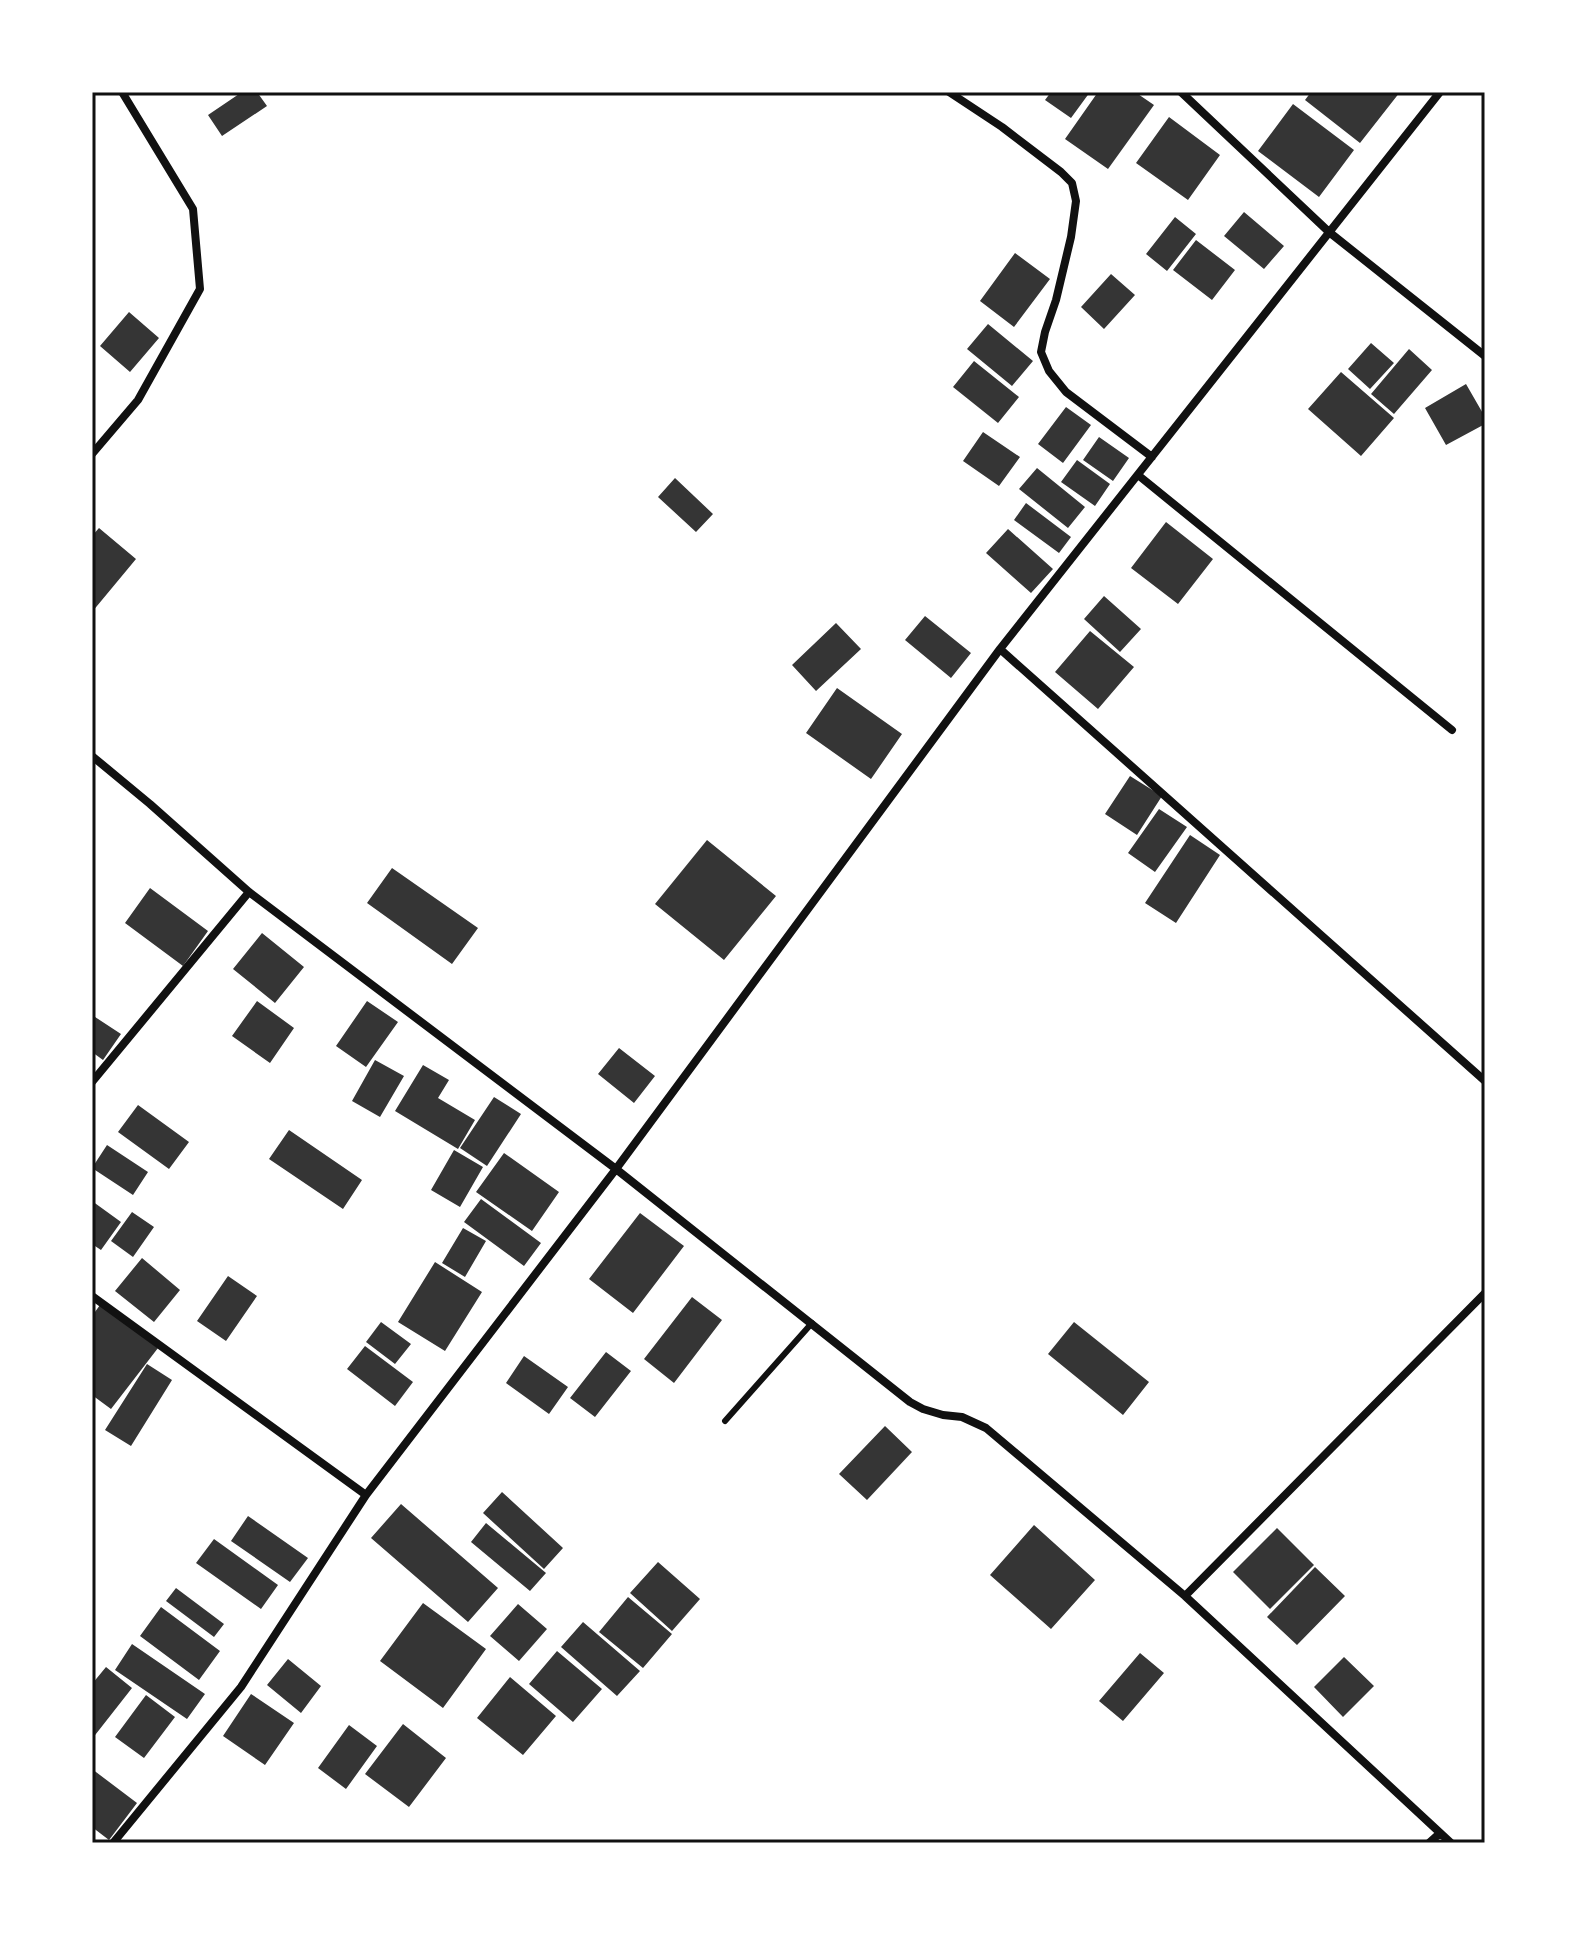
<svg xmlns="http://www.w3.org/2000/svg" width="1577" height="1935" viewBox="0 0 1577 1935" font-family="Overpass,sans-serif">
	<rect width="100%" height="100%" fill="#fff"/>
	<path fill="#353535" d="M 242,92 L 257,92 L 267,106 L 222,136 L 208,115 Z
		M 1051,92 L 1090,92 L 1071,118 L 1045,100 Z
		M 1098,92 L 1135,92 L 1154,105 L 1108,169 L 1065,139 Z
		M 1311,92 L 1400,92 L 1360,143 L 1305,100 Z
		M 1293,104 L 1354,150 L 1319,197 L 1258,151 Z
		M 1169,117 L 1220,155 L 1188,200 L 1136,163 Z
		M 1244,212 L 1284,246 L 1264,269 L 1224,236 Z
		M 1175,217 L 1196,234 L 1167,271 L 1146,254 Z
		M 1196,240 L 1235,270 L 1212,300 L 1173,270 Z
		M 1015,253 L 1050,279 L 1014,327 L 980,301 Z
		M 1111,274 L 1135,295 L 1104,329 L 1081,307 Z
		M 129,312 L 159,338 L 130,372 L 100,346 Z
		M 988,324 L 1033,361 L 1012,386 L 967,349 Z
		M 1371,343 L 1394,363 L 1370,389 L 1348,369 Z
		M 1409,349 L 1432,370 L 1394,414 L 1371,394 Z
		M 974,361 L 1019,397 L 998,423 L 953,387 Z
		M 1341,372 L 1394,418 L 1361,456 L 1308,409 Z
		M 1466,384 L 1485,417 L 1485,424 L 1446,445 L 1425,408 Z
		M 1066,407 L 1091,425 L 1063,463 L 1038,444 Z
		M 983,432 L 1020,457 L 999,486 L 963,461 Z
		M 1099,437 L 1129,458 L 1113,481 L 1083,460 Z
		M 1077,460 L 1110,484 L 1095,506 L 1061,482 Z
		M 1037,468 L 1085,507 L 1068,528 L 1019,489 Z
		M 675,478 L 713,514 L 696,532 L 658,497 Z
		M 1026,503 L 1071,537 L 1059,553 L 1014,520 Z
		M 1166,522 L 1213,559 L 1178,604 L 1131,568 Z
		M 99,528 L 136,559 L 92,612 L 92,536 Z
		M 1008,529 L 1053,569 L 1031,593 L 986,553 Z
		M 1104,596 L 1141,629 L 1120,652 L 1084,619 Z
		M 925,616 L 971,653 L 951,678 L 905,640 Z
		M 836,623 L 861,649 L 816,691 L 792,665 Z
		M 1090,631 L 1134,667 L 1098,709 L 1055,672 Z
		M 837,688 L 902,734 L 871,779 L 806,733 Z
		M 1130,776 L 1162,796 L 1137,835 L 1105,814 Z
		M 1159,809 L 1187,827 L 1155,872 L 1128,853 Z
		M 1190,835 L 1220,855 L 1176,923 L 1145,903 Z
		M 707,840 L 776,896 L 724,960 L 655,904 Z
		M 392,868 L 478,928 L 452,964 L 367,903 Z
		M 150,888 L 208,931 L 183,966 L 125,923 Z
		M 262,933 L 304,967 L 275,1003 L 233,969 Z
		M 257,1001 L 294,1028 L 270,1063 L 232,1036 Z
		M 367,1001 L 398,1022 L 366,1067 L 336,1046 Z
		M 92,1015 L 121,1034 L 103,1060 L 92,1052 Z
		M 619,1048 L 655,1076 L 634,1103 L 598,1074 Z
		M 375,1060 L 404,1076 L 380,1117 L 352,1101 Z
		M 423,1065 L 449,1080 L 438,1098 L 475,1120 L 458,1149 L 395,1111 Z
		M 494,1097 L 521,1114 L 487,1166 L 460,1148 Z
		M 138,1105 L 189,1142 L 169,1169 L 118,1132 Z
		M 289,1130 L 362,1180 L 343,1209 L 269,1159 Z
		M 107,1145 L 148,1172 L 133,1195 L 92,1168 Z
		M 454,1150 L 483,1167 L 460,1207 L 431,1190 Z
		M 504,1153 L 559,1192 L 532,1231 L 476,1192 Z
		M 481,1199 L 541,1243 L 524,1266 L 464,1222 Z
		M 92,1201 L 121,1222 L 101,1250 L 92,1244 Z
		M 132,1212 L 154,1227 L 133,1257 L 111,1241 Z
		M 640,1213 L 684,1246 L 633,1313 L 589,1279 Z
		M 463,1228 L 486,1241 L 465,1277 L 442,1263 Z
		M 142,1258 L 180,1290 L 154,1322 L 115,1291 Z
		M 435,1262 L 482,1292 L 445,1351 L 398,1322 Z
		M 228,1276 L 257,1296 L 226,1341 L 197,1321 Z
		M 692,1297 L 722,1320 L 674,1383 L 644,1359 Z
		M 100,1305 L 158,1348 L 111,1409 L 92,1395 L 92,1316 Z
		M 381,1322 L 411,1344 L 395,1364 L 366,1342 Z
		M 1074,1322 L 1149,1382 L 1123,1415 L 1048,1354 Z
		M 365,1346 L 413,1382 L 395,1406 L 347,1369 Z
		M 606,1352 L 631,1371 L 595,1417 L 570,1398 Z
		M 524,1356 L 568,1387 L 549,1414 L 506,1383 Z
		M 147,1364 L 172,1380 L 131,1446 L 105,1430 Z
		M 885,1426 L 912,1452 L 867,1500 L 839,1474 Z
		M 502,1492 L 563,1548 L 544,1569 L 483,1513 Z
		M 401,1504 L 498,1588 L 468,1622 L 371,1538 Z
		M 248,1516 L 308,1558 L 290,1582 L 231,1541 Z
		M 486,1523 L 546,1573 L 530,1591 L 471,1542 Z
		M 1034,1525 L 1095,1580 L 1051,1629 L 990,1575 Z
		M 1277,1528 L 1314,1565 L 1270,1609 L 1233,1572 Z
		M 214,1539 L 278,1585 L 261,1609 L 196,1563 Z
		M 658,1562 L 700,1599 L 672,1631 L 630,1593 Z
		M 1315,1567 L 1345,1596 L 1297,1645 L 1267,1617 Z
		M 176,1588 L 224,1624 L 214,1637 L 166,1601 Z
		M 628,1597 L 672,1634 L 643,1668 L 599,1632 Z
		M 423,1603 L 486,1649 L 443,1708 L 380,1661 Z
		M 518,1604 L 547,1629 L 519,1661 L 490,1636 Z
		M 161,1607 L 220,1651 L 199,1680 L 140,1636 Z
		M 583,1622 L 640,1671 L 617,1696 L 561,1647 Z
		M 132,1644 L 205,1694 L 187,1719 L 115,1670 Z
		M 557,1651 L 602,1689 L 573,1722 L 529,1684 Z
		M 1140,1653 L 1164,1673 L 1123,1721 L 1099,1701 Z
		M 1344,1657 L 1374,1686 L 1343,1717 L 1314,1687 Z
		M 288,1659 L 321,1686 L 301,1713 L 267,1685 Z
		M 106,1667 L 132,1688 L 92,1739 L 92,1684 Z
		M 510,1677 L 556,1716 L 523,1755 L 477,1718 Z
		M 251,1694 L 294,1723 L 265,1765 L 223,1736 Z
		M 146,1695 L 175,1717 L 144,1758 L 115,1737 Z
		M 403,1724 L 446,1758 L 409,1807 L 365,1774 Z
		M 349,1725 L 377,1746 L 346,1789 L 318,1768 Z
		M 92,1769 L 137,1803 L 109,1840 L 92,1827 Z"/>
	<g fill="none" stroke-linecap="round" stroke-linejoin="round">
		<path stroke="#111" stroke-width="6" d="M 725,1421 L 812,1323"/>
		<path stroke="#111" stroke-width="8" d="M 949,92 L 1002,127 L 1061,172 L 1072,183 L 1076,201 L 1071,237 L 1056,300 L 1045,332 L 1041,352 L 1049,371 L 1066,392 L 1152,457
			M 1181,92 L 1329,232 L 1485,356
			M 92,454 L 138,400 L 200,289 L 193,209 L 122,92
			M 1138,475 L 1452,730
			M 1000,649 L 1485,1081
			M 92,756 L 150,804 L 249,892 L 616,1169 L 910,1402 L 923,1409 L 943,1415 L 962,1417 L 986,1428 L 1185,1596 L 1451,1843
			M 92,1082 L 249,892
			M 92,1296 L 366,1495
			M 1185,1596 L 1485,1293
			M 113,1843 L 241,1687 L 366,1495 L 616,1169 L 1000,649 L 1440,92
			M 1429,1843 L 1439,1834"/>
	</g>
	<rect width="1577" height="1935" fill="none" stroke="#ffffff" stroke-width="188"/>
	<rect x="94" y="94" width="1389" height="1747" fill="none" stroke="#111" stroke-width="3"/>
</svg>
